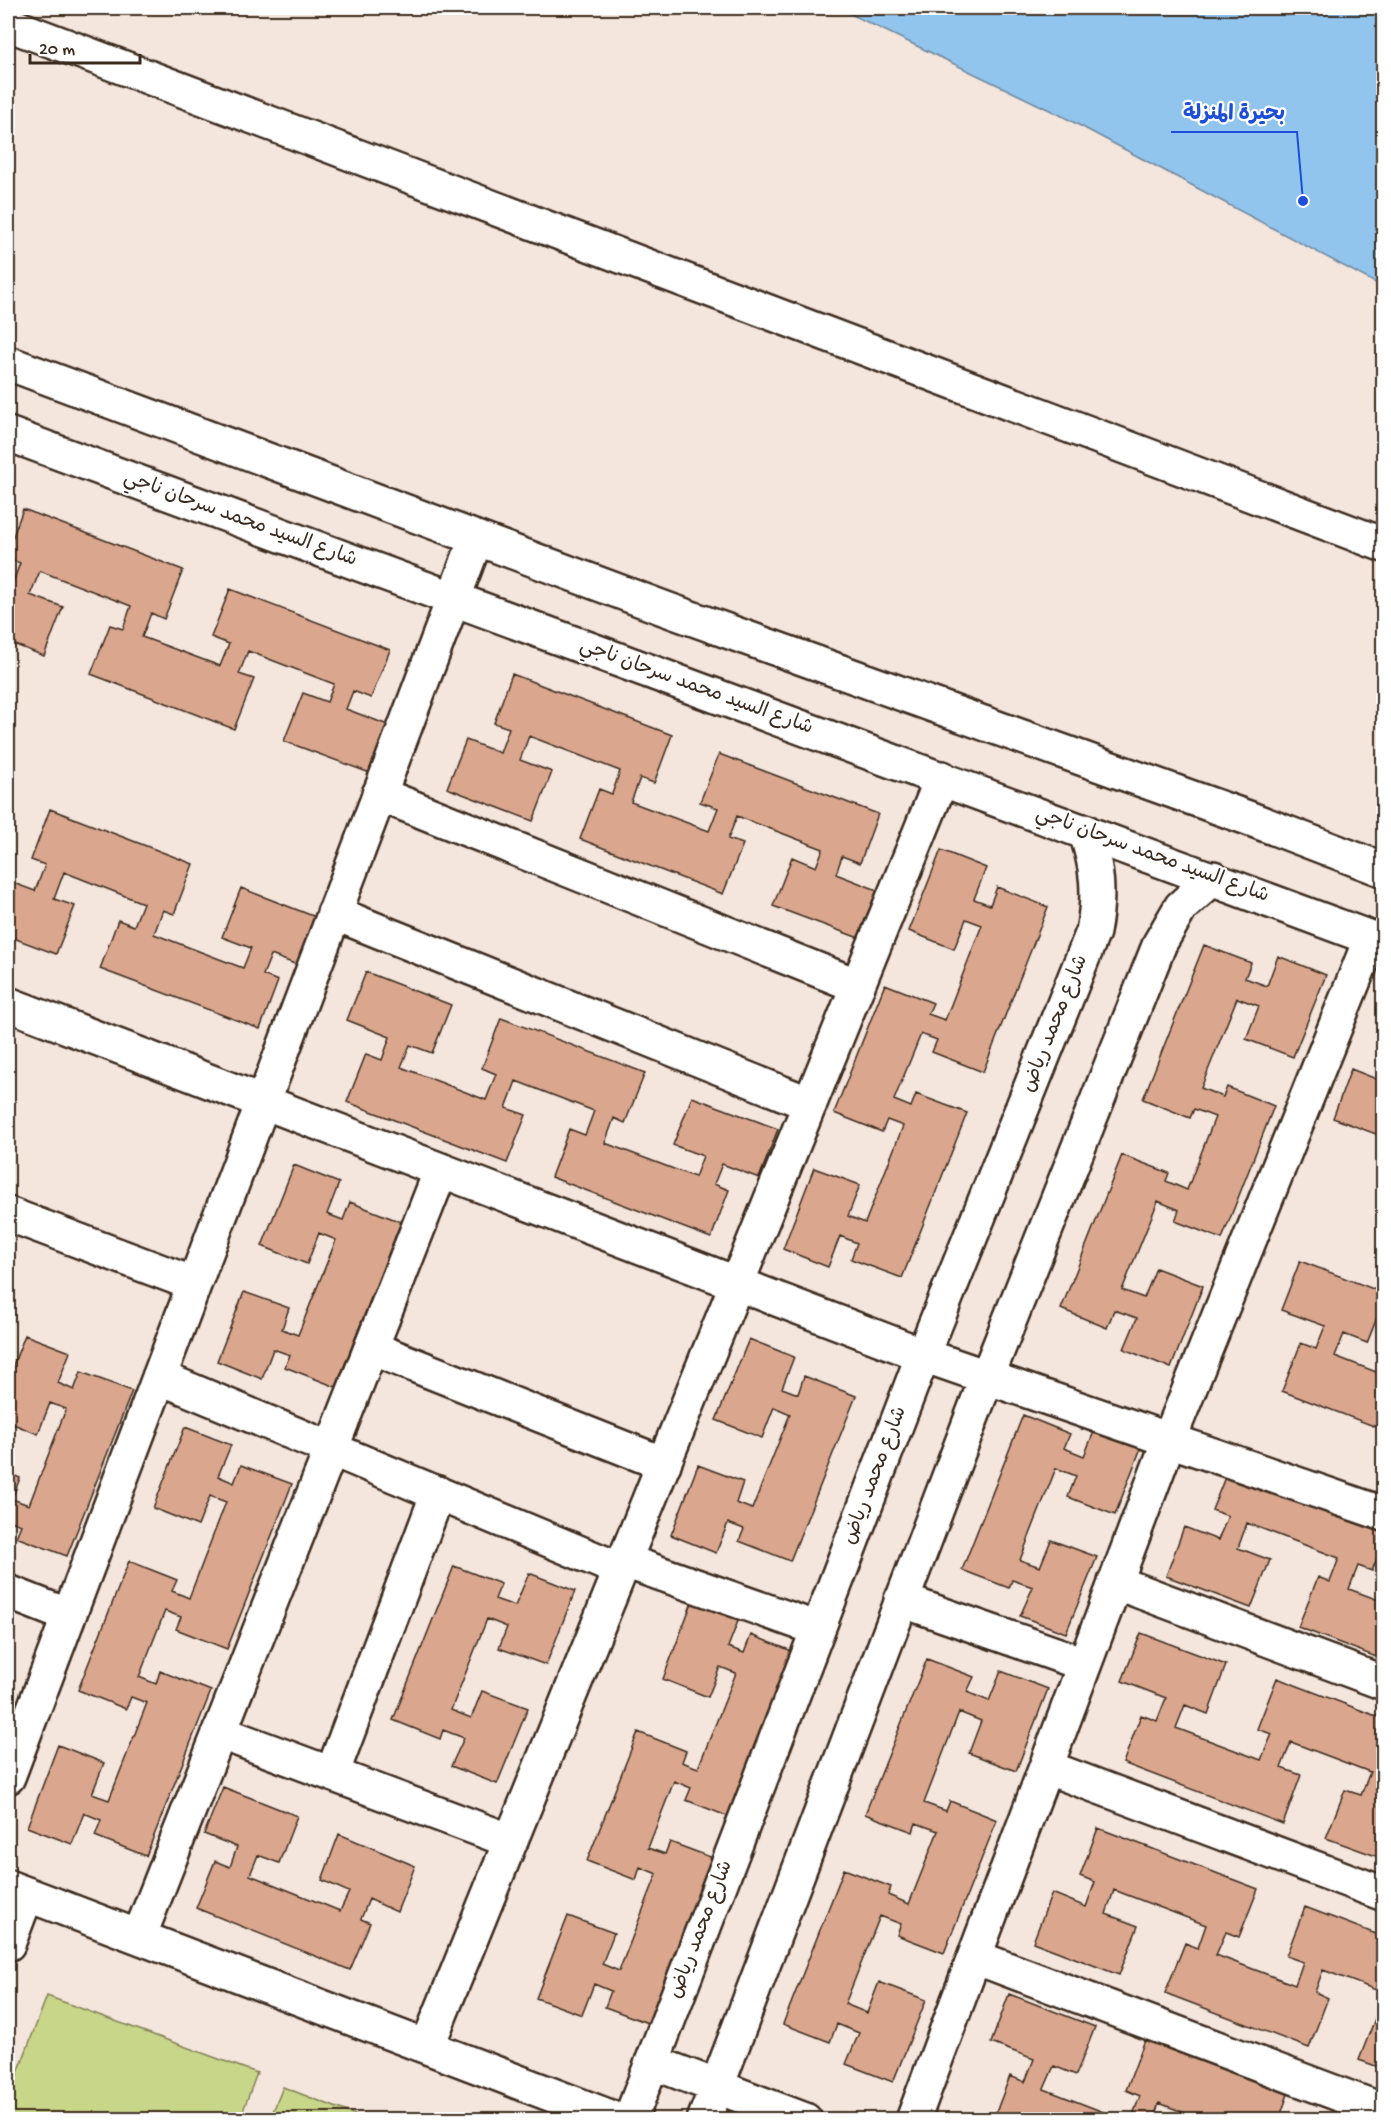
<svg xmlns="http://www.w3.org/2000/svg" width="1391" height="2127" viewBox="0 0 1391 2127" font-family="'Gochi Hand','Playpen Sans Arabic',sans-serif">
	<rect width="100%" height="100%" fill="#f4e5dd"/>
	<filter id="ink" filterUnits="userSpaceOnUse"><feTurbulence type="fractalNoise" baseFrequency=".0167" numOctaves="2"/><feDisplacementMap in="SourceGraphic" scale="12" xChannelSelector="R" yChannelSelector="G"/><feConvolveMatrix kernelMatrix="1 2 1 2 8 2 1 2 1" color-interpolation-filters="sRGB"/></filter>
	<g filter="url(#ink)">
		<path fill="#c8d689" stroke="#828054" stroke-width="1.5" d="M 47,1996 L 257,2073 L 240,2119 L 8,2119 L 8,2099 Z
			M 283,2087 L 366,2119 L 270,2119 Z"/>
		<path fill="#91c5ee" stroke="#6f879b" stroke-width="1.5" d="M 838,8 L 1383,8 L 1383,287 L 1060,115 Z"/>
		<path fill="#daa78e" stroke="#3b2a1e" stroke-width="1.5" d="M 23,509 L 183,570 L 164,619 L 151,613 L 142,637 L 220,666 L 229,644 L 211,637 L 230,589 L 390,650 L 371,698 L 353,691 L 346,709 L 388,725 L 370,773 L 284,741 L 303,693 L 327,702 L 334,684 L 248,651 L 239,674 L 254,679 L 234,729 L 91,674 L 110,625 L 123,629 L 131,606 L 40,571 L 30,595 L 63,607 L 44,656 L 8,642 L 8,587 L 11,588 L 20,563 L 8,559 L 8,550 Z
			M 512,674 L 672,735 L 654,783 L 640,778 L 631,802 L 709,831 L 718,808 L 700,802 L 719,754 L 878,814 L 860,863 L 842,856 L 836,874 L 877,890 L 859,938 L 773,906 L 792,857 L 816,867 L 823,849 L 737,816 L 728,839 L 743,844 L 723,894 L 580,839 L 599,789 L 612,794 L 620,771 L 529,736 L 520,760 L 552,772 L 533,821 L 447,788 L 466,740 L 500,753 L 509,728 L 494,723 Z
			M 50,809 L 193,864 L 174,914 L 163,910 L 154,934 L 243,968 L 251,948 L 222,937 L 241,888 L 326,921 L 308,969 L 271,955 L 263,975 L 278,981 L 260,1029 L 100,969 L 118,920 L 134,926 L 143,903 L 64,872 L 54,899 L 75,906 L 56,954 L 8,936 L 8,881 L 35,891 L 45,865 L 31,860 Z
			M 941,850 L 986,868 L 974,899 L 990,905 L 997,887 L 1048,907 L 983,1072 L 932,1052 L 937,1040 L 921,1034 L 894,1100 L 911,1107 L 916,1094 L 967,1113 L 902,1278 L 851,1259 L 857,1243 L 840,1236 L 828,1267 L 783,1249 L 814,1168 L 860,1185 L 848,1216 L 865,1223 L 903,1126 L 887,1120 L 882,1132 L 834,1113 L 885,984 L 933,1003 L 928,1014 L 945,1020 L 982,925 L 966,919 L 954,949 L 909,931 Z
			M 1204,945 L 1251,963 L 1245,978 L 1267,986 L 1278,956 L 1326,975 L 1293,1057 L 1246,1039 L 1259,1006 L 1237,998 L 1201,1088 L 1223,1097 L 1227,1087 L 1274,1106 L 1222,1239 L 1175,1221 L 1179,1210 L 1158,1201 L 1122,1290 L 1144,1298 L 1156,1268 L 1203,1286 L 1171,1368 L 1124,1349 L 1137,1318 L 1114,1310 L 1107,1328 L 1061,1309 L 1122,1155 L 1169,1173 L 1166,1181 L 1187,1190 L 1215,1117 L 1194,1109 L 1190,1118 L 1143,1099 Z
			M 366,972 L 451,1005 L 432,1053 L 410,1045 L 401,1067 L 486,1100 L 496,1074 L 482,1068 L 501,1018 L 645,1073 L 625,1123 L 614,1118 L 605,1143 L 695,1177 L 703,1156 L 673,1145 L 692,1097 L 778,1129 L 759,1178 L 722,1164 L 714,1184 L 729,1190 L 711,1238 L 551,1177 L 569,1129 L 585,1135 L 594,1111 L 516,1081 L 506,1108 L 526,1115 L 507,1163 L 347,1102 L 366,1054 L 382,1060 L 390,1037 L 347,1020 Z
			M 1351,1069 L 1384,1082 L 1384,1137 L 1333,1118 Z
			M 294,1165 L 339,1183 L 327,1214 L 343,1220 L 350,1202 L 401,1222 L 336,1387 L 285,1367 L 290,1355 L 273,1349 L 262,1379 L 217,1361 L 244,1292 L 289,1308 L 282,1329 L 298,1335 L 336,1240 L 319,1233 L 307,1264 L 262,1246 Z
			M 1300,1261 L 1384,1293 L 1384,1300 L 1367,1343 L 1344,1334 L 1335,1356 L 1384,1375 L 1384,1430 L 1282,1391 L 1301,1343 L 1316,1349 L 1325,1326 L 1281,1310 Z
			M 25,1335 L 70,1352 L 58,1383 L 74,1390 L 81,1372 L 132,1391 L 67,1556 L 16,1537 L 21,1525 L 8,1520 L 8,1473 L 20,1478 L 12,1499 L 29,1505 L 66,1409 L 50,1403 L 38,1434 L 8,1422 L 8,1378 Z
			M 749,1339 L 794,1357 L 782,1388 L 798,1394 L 804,1376 L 856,1396 L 790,1561 L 739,1541 L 744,1529 L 728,1523 L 716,1553 L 671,1535 L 698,1465 L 743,1482 L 736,1503 L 752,1509 L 790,1414 L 774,1407 L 762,1438 L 716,1420 Z
			M 1023,1415 L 1070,1434 L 1064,1448 L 1084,1456 L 1098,1422 L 1144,1440 L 1115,1515 L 1068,1497 L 1076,1476 L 1056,1468 L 1020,1560 L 1040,1567 L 1051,1540 L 1097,1557 L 1066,1633 L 1020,1616 L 1033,1587 L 1012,1580 L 1009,1588 L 962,1570 Z
			M 185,1427 L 231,1445 L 218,1476 L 234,1483 L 241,1465 L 292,1484 L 227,1649 L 176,1629 L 181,1617 L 165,1611 L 139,1677 L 156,1684 L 160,1671 L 211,1691 L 146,1856 L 95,1836 L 101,1820 L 84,1813 L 72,1844 L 27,1827 L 58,1745 L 104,1763 L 92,1794 L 109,1800 L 147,1703 L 131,1697 L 126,1709 L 78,1690 L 129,1561 L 177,1580 L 172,1591 L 189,1598 L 226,1502 L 210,1496 L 198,1526 L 153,1508 Z
			M 1231,1462 L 1384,1520 L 1384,1540 L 1372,1571 L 1358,1566 L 1349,1589 L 1384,1602 L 1384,1660 L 1298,1627 L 1318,1577 L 1330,1582 L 1339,1558 L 1247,1523 L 1238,1548 L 1270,1560 L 1251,1608 L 1166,1576 L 1184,1527 L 1218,1540 L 1228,1516 L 1212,1510 Z
			M 454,1566 L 501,1584 L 495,1599 L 515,1606 L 529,1573 L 575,1591 L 546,1665 L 499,1648 L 507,1627 L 487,1619 L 451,1710 L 471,1718 L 482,1691 L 528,1708 L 497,1784 L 451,1766 L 464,1738 L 443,1730 L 440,1739 L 393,1720 Z
			M 694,1597 L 740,1616 L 728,1647 L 744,1653 L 751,1635 L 802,1655 L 737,1820 L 686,1800 L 691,1788 L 674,1781 L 648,1848 L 665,1854 L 670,1842 L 721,1861 L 656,2026 L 605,2007 L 611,1991 L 594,1984 L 582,2015 L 536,1998 L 568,1916 L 614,1933 L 602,1964 L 619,1971 L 657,1874 L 640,1867 L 636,1880 L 587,1861 L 638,1732 L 686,1751 L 682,1762 L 698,1768 L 736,1673 L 720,1667 L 708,1697 L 663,1679 Z
			M 1141,1633 L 1226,1665 L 1208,1714 L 1185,1705 L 1176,1728 L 1261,1760 L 1272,1734 L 1257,1729 L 1277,1678 L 1384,1719 L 1384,1794 L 1380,1803 L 1384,1804 L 1384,1859 L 1326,1838 L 1345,1790 L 1361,1795 L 1370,1772 L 1291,1742 L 1281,1768 L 1301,1775 L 1283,1824 L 1123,1763 L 1141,1715 L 1157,1721 L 1166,1698 L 1122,1681 Z
			M 927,1659 L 974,1677 L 967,1692 L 989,1701 L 1001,1671 L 1048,1689 L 1016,1771 L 969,1753 L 981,1721 L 959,1712 L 924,1803 L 946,1811 L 950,1801 L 997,1820 L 944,1953 L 897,1935 L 901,1924 L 880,1916 L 845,2004 L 867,2013 L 879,1982 L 926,2000 L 893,2082 L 846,2064 L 859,2033 L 837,2024 L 830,2042 L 783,2024 L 844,1869 L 891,1887 L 888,1895 L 909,1904 L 938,1831 L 916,1823 L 913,1832 L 865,1814 Z
			M 223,1787 L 297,1816 L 279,1863 L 258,1855 L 250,1875 L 340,1911 L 349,1892 L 322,1880 L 339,1834 L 415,1866 L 397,1912 L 369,1899 L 361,1919 L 370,1923 L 350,1970 L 196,1908 L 215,1861 L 230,1867 L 237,1847 L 204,1834 Z
			M 1098,1828 L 1258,1889 L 1239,1937 L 1226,1932 L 1216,1955 L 1295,1985 L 1303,1962 L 1286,1956 L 1305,1907 L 1384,1937 L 1384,1993 L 1323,1970 L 1315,1992 L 1328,1998 L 1309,2048 L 1165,1993 L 1185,1943 L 1198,1948 L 1206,1925 L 1114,1890 L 1106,1914 L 1138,1926 L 1119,1975 L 1033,1942 L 1052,1893 L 1086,1907 L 1095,1882 L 1080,1876 Z
			M 1009,1994 L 1095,2027 L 1076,2075 L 1054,2066 L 1044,2089 L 1124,2120 L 993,2120 L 1010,2076 L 1025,2082 L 1034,2059 L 991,2043 Z
			M 1378,2011 L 1384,2013 L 1384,2069 L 1359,2060 Z
			M 1145,2040 L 1288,2094 L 1279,2120 L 1203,2120 L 1159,2103 L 1153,2120 L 1131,2120 L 1140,2096 L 1126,2090 Z"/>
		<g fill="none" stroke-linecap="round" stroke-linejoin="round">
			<g stroke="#3b2a1e" stroke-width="38">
				<path id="minor" d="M 8,24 L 1384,545
					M 8,363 L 666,609 L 1248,818 L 1384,870
					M 8,434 L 1384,943
					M 379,794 L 858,986
					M 334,913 L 810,1104
					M 8,1004 L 923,1355 L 1384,1514
					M 8,1214 L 194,1284
					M 371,1348 L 664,1464
					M 159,1377 L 621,1570
					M 625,1561 L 818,1629
					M 1115,1582 L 1384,1683
					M 8,1592 L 69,1616
					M 901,1600 L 1084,1664
					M 219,1732 L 511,1841
					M 1046,1767 L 1384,1894
					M 332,1774 L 438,1493
					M 8,1777 L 476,539
					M 8,1887 L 618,2120
					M 139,1937 L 441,1170
					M 8,1944 L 27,1894
					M 975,1957 L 1384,2111
					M 427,2047 L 942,778
					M 652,2062 L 805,2120
					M 630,2120 L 923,1355 L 1093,932 C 1100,895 1098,866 1085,831
					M 704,2120 L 987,1377 L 1160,943 L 1181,907 L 1213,878
					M 913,2120 L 1169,1440 L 1371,938"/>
			</g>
			<use href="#minor" stroke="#fff" stroke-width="33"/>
		</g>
	</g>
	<g text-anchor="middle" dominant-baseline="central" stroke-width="4.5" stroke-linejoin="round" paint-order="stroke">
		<g font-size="20" fill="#3b2a1e" stroke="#fff">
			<text transform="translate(240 520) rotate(20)">شارع السيد محمد سرحان ناجي</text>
			<text transform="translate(696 688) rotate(20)">شارع السيد محمد سرحان ناجي</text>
			<text transform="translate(1152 856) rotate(20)">شارع السيد محمد سرحان ناجي</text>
			<text transform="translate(1056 1024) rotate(-68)">شارع محمد رياض</text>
			<text transform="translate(876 1476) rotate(-69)">شارع محمد رياض</text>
			<text transform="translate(702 1930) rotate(-69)">شارع محمد رياض</text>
		</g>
	</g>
	<path fill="none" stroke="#1d4ed8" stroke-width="2" d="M1303 201L1297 132H1171"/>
	<circle fill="#1d4ed8" stroke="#fff" stroke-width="2" cx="1303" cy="201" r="6"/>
	<g font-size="21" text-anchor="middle" font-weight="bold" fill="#1d4ed8" stroke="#fff" stroke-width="4.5" stroke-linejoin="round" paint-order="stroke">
		<text x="1234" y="119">بحيرة المنزلة</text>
	</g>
	<rect width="1391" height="2127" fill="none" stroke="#fff" stroke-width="30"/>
	<rect x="15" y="15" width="1361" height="2097" fill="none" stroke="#3b2a1e" stroke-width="2" filter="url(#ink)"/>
	<path d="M30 54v9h110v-9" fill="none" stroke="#3b2a1e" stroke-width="3"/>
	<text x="39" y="54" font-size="18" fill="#3b2a1e" stroke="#ffffff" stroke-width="4.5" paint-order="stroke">20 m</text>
</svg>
